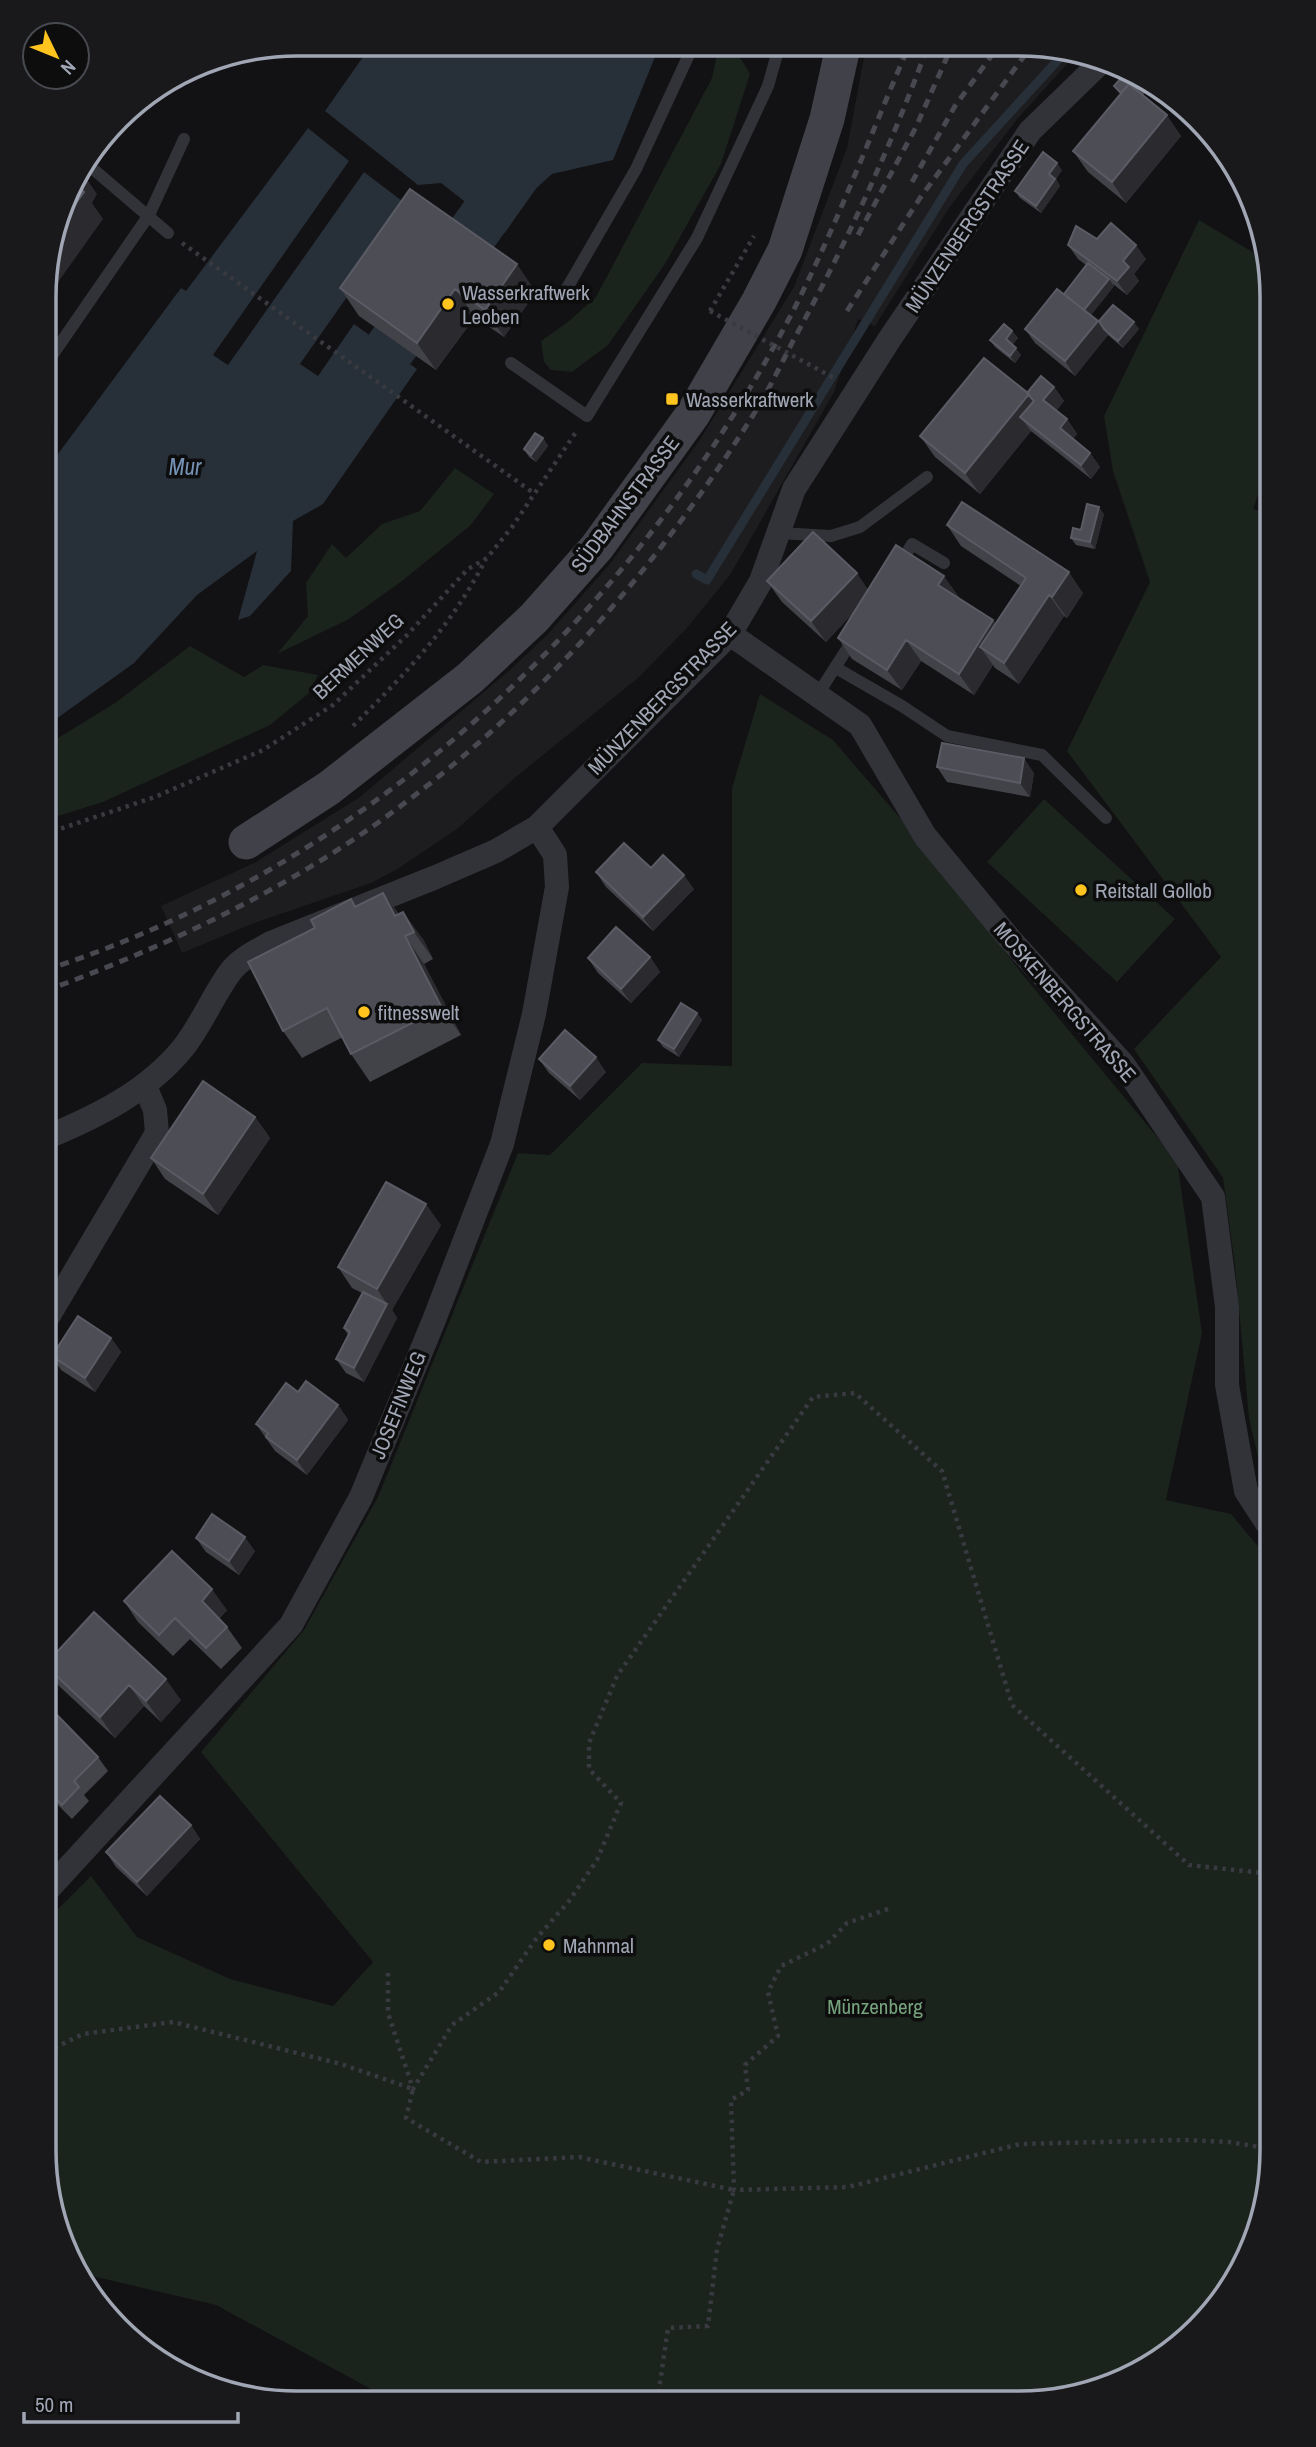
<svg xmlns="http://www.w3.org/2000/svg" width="1316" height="2447" viewBox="0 0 1316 2447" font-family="'Archivo Narrow',sans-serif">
	<rect width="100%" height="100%" fill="#121113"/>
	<path fill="#1d1d20" d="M 866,47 L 1068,49 L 1077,53 L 1018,118 L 949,208 L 875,326 L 858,319 L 834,392 L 730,575 L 686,629 L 638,678 L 517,776 L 457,829 L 396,870 L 371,883 L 254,923 L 182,953 L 161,906 L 256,862 L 360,797 L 511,669 L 548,634 L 609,565 L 699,441 L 794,287 L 847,148 Z"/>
	<path fill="#1b231d" d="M 719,46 C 735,46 743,62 750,74 L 721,164 L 665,264 L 608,345 L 572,372 L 551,370 L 544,362 L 541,341 L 569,321 L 596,297 L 712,78 Z
		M 1199,220 L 1266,260 L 1272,297 L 1272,455 L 1253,509 L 1272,515 L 1272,1491 L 1260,1466 L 1249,1418 L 1235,1266 L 1223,1178 L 1134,1049 L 1221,957 L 1067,751 L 1150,582 L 1113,471 L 1104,416 Z
		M 455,468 L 494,494 L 471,525 L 402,581 L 349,619 L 277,654 L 308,616 L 306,583 L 332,544 L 346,558 L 382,524 L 420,511 Z
		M 190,646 L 244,677 L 263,665 L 318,675 L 308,694 L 270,725 L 103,802 L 45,820 L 45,746 L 115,703 Z
		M 760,694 L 833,740 L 926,848 L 1023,975 L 1177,1161 L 1202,1333 L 1166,1500 L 1231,1514 L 1272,1563 L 1272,2167 L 1253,2247 L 1220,2305 L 1173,2351 L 1101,2390 L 1019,2403 L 393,2401 L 216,2305 L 79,2273 L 57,2232 L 44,2150 L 44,1923 L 91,1876 L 137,1937 L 230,1979 L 333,2006 L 373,1962 L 201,1752 L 304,1630 L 378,1497 L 518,1153 L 550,1155 L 642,1063 L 732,1066 L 732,788 Z
		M 1044,799 L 1175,919 L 1117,982 L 987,862 Z"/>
	<path fill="#272f38" d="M 372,44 L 665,46 L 657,52 L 613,160 L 552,174 L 531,193 L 505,233 L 441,183 L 418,185 L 325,111 Z
		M 308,128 L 349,161 L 213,355 L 228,365 L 364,172 L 410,207 L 300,364 L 318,376 L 354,324 L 417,369 L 323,504 L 293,521 L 291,571 L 250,616 L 238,620 L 257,551 L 197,595 L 134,663 L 45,727 L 46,467 L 52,462 L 181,288 L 186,291 Z"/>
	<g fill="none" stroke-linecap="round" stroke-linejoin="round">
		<path stroke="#272f38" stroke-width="9" d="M 179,84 L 199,64
			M 696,574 L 707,580 L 963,164 L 1068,49"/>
		<path stroke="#272f38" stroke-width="51" d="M 349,406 L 521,166 L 523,159"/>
		<path stroke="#383a40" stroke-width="4.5" stroke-dasharray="3.5 5" stroke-linecap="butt" d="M 182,243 L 535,494
			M 710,311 L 754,236
			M 353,726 C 407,672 450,628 486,559
			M 45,834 L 155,797 L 263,750 L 333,705 L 407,635 L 468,569 L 487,558 L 512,527 L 576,432
			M 888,1909 L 847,1923 L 827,1944 L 781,1966 L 768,1992 L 778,2036 L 745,2065 L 748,2090 L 731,2100 L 734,2190 L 848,2187 L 1020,2144 L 1183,2140 L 1229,2142 L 1272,2149
			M 388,1973 L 388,2013 L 413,2089 L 452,2025 L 499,1992 L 536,1939 L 569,1901 L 597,1860 L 621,1803 L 589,1769 L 589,1743 L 617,1676 L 813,1397 L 855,1393 L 942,1471 L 1012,1705 L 1189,1865 L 1272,1874
			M 44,2060 L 48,2051 L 83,2034 L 173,2022 L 341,2064 L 413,2089 L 406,2118 L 481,2162 L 579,2157 L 734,2190 L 717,2249 L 708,2326 L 668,2328 L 659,2390 L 662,2402"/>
		<path stroke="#323339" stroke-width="12" d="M 100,146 L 148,95
			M 86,163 L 168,233
			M 563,295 L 636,169 L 693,46
			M 51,357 L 149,215 L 184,139
			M 511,363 L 587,416 L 697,238 L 768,86 L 779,47
			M 779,533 L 831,536 L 860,527 L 927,477
			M 899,566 L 912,544 L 944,563
			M 836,668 L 902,706 L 947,736 L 1042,755 L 1106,818
			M 818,694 L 854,638"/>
		<path stroke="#323339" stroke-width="24" d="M 730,634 L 860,725 L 925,836 L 1009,938 L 1123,1064 L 1213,1197 L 1227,1307 L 1227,1385 L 1246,1491 L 1272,1531
			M 45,1138 C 96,1117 147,1092 183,1048 C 202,1024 213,995 231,971 C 241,958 257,951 271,943 L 436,877 L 496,851 L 537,827 L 730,634 L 761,581 L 794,489 L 889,340 L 1030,131 L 1099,64
			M 45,1322 L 157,1133 L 155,1110 L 145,1086
			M 44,1894 L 291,1625 L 361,1497 L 434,1320 L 502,1144 L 534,1014 L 557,887 L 555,855 L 537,827"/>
		<path stroke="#404149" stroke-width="35" d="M 246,842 L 329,788 L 470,678 L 534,618 L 597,547 L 693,414 L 759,301 L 785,250 L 827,119 L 843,47"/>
		<path stroke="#474850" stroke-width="5" stroke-dasharray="9 7" stroke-linecap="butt" d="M 912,182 L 955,106 L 997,48
			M 858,235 L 916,127 L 951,48
			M 847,311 L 920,198 L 1030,48
			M 45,970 C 370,866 636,612 792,313 C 836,227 870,136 908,48
			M 45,991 C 170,945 295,886 402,805 C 543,700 662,561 755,412 C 769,389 781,365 793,341 C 845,246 890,149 927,48"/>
		<path stroke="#383a40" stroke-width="4.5" stroke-dasharray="3.5 5" stroke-linecap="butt" d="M 710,311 L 834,378"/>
	</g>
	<path fill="#424249" d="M 1123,76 L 1149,88 L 1143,95 L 1181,136 L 1126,203 L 1088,172 L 1073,151 L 1120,94 L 1114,86 Z
		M 1062,170 L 1056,179 L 1060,186 L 1041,213 L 1020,198 L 1015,191 Z
		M 1097,239 L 1146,259 L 1134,274 L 1139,281 L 1127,295 L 1113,284 L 1114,286 L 1091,315 L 1099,321 L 1139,329 L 1123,348 L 1108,335 L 1075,376 L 1035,343 L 1025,329 L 1064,294 L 1086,265 L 1078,259 L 1068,245 Z
		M 340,288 L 536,292 L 504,337 L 475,317 L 436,370 L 359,316 Z
		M 1012,331 L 1018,338 L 1012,345 L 1021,355 L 1015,363 L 995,347 L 990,340 Z
		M 1054,387 L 1064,401 L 1056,411 L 1067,419 L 1077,434 L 1073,439 L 1090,453 L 1100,467 L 1091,479 L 1031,431 L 980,494 L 935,457 L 920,436 L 1027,393 Z
		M 543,438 L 548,446 L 536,462 L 529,457 L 524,449 Z
		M 1104,514 L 1095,549 L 1076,545 L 1071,538 Z
		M 947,525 L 1083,593 L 1067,618 L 1064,616 L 1019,684 L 995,668 L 993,665 L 974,695 L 921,661 L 902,690 L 852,659 L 838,638 L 853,613 L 826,642 L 782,602 L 767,581 L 959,597 L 958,598 L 993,620 L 996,624 L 1021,586 L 961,546 Z
		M 937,767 L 1034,773 L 1030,797 L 947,782 Z
		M 651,868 L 694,889 L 653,931 L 606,887 L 596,872 Z
		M 383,893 L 399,914 L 423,939 L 433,959 L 424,964 L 461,1035 L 370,1082 L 351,1054 L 343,1037 L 302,1058 L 283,1031 L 356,907 Z
		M 650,957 L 660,972 L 631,1003 L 598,973 L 588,958 Z
		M 697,1013 L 702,1020 L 679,1057 L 663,1047 L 658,1040 Z
		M 539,1059 L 606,1072 L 580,1100 L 549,1073 Z
		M 255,1117 L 270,1138 L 218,1215 L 165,1179 L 151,1158 Z
		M 441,1225 L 392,1310 L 397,1318 L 364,1382 L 346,1373 L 336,1359 L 348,1335 L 344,1328 L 362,1293 L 352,1288 L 338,1267 Z
		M 111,1338 L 121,1352 L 95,1392 L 61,1370 L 52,1356 Z
		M 298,1392 L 338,1405 L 348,1420 L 307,1475 L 275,1451 L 256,1424 Z
		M 196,1538 L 255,1551 L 239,1575 L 206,1552 Z
		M 124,1601 L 227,1610 L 219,1619 L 227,1627 L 242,1648 L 221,1669 L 190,1639 L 173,1656 L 138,1622 Z
		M 94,1612 L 181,1700 L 161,1722 L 144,1706 L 115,1738 L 59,1686 L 45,1665 Z
		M 44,1728 L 98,1757 L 108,1771 L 84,1795 L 89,1801 L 72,1819 L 44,1791 L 44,1748 L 46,1746 L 44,1744 Z
		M 191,1825 L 200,1839 L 147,1896 L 116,1867 L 106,1852 Z"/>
	<path fill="#2b2a2f" d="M 1167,115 L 1181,136 L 1126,203 L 1112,182 Z
		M 1057,163 L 1062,170 L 1056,179 L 1060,186 L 1041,213 L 1036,206 L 1049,174 Z
		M 81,171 L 97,194 L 92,203 L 103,219 L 46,299 L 46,264 L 71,184 Z
		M 1136,245 L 1146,259 L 1134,274 L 1139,281 L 1127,295 L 1117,281 L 1123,261 Z
		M 517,264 L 536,292 L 504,337 L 485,310 Z
		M 1109,279 L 1114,286 L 1088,319 L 1083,311 Z
		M 455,289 L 475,317 L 436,370 L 417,343 Z
		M 1098,321 L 1108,335 L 1075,376 L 1065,361 Z
		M 1134,322 L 1139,329 L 1123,348 L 1118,341 Z
		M 1012,331 L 1018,338 L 1011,346 L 1006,339 Z
		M 1016,348 L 1021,355 L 1015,363 L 1010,356 Z
		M 1054,387 L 1064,401 L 1053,415 L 1043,400 Z
		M 1029,394 L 1044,415 L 1020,417 L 1031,431 L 980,494 L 965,473 Z
		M 1067,419 L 1077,434 L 1070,443 L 1060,428 Z
		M 543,438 L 548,446 L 536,462 L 531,455 Z
		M 1090,453 L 1100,467 L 1091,479 L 1081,465 Z
		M 1099,507 L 1104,514 L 1095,549 L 1090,542 Z
		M 1069,572 L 1083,593 L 1067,618 L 1052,597 Z
		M 857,573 L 871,594 L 826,642 L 811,621 Z
		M 944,576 L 959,597 L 952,606 L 938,585 Z
		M 1049,595 L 1064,616 L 1019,684 L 1004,663 Z
		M 993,620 L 1008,641 L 980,647 L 993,665 L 974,695 L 959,674 Z
		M 906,640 L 921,661 L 902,690 L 887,670 Z
		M 1024,758 L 1034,773 L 1030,797 L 1020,783 Z
		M 684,875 L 694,889 L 653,931 L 643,917 Z
		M 383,893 L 403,920 L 395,916 Z
		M 403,912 L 423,939 L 433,959 L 414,932 Z
		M 405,936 L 424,964 L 461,1035 L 442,1008 Z
		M 650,957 L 660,972 L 631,1003 L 621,989 Z
		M 697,1013 L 702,1020 L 679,1057 L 674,1049 Z
		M 596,1057 L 606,1072 L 580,1100 L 570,1086 Z
		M 255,1117 L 270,1138 L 218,1215 L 203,1194 Z
		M 426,1204 L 441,1225 L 392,1310 L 397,1318 L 364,1382 L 354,1368 L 387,1304 L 377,1289 Z
		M 111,1338 L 121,1352 L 95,1392 L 85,1378 Z
		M 338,1405 L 348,1420 L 307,1475 L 297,1460 Z
		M 245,1537 L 255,1551 L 239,1575 L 229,1561 Z
		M 212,1589 L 227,1610 L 216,1622 L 202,1601 Z
		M 166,1679 L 181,1700 L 161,1722 L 146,1701 Z
		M 129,1685 L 144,1706 L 115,1738 L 100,1717 Z
		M 191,1825 L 200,1839 L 147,1896 L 137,1882 Z"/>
	<path fill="#4c4d55" stroke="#5a5b64" stroke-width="2" d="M 1123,76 L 1141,84 L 1136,90 L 1129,84 L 1121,93 L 1114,86 Z
		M 1129,84 L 1167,115 L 1112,182 L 1073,151 Z
		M 1043,152 L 1057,163 L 1049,174 L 1055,179 L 1036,206 L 1015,191 Z
		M 71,183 L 84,192 L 56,231 L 70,185 Z
		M 410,189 L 517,264 L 485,310 L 455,289 L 417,343 L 340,288 Z
		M 1111,223 L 1136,245 L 1123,261 L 1129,267 L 1117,281 L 1068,245 L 1076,226 L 1097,239 Z
		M 1088,263 L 1109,279 L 1084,310 L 1064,294 Z
		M 1057,289 L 1098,321 L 1065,361 L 1025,329 Z
		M 1113,305 L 1134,322 L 1118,341 L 1104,329 L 1099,321 Z
		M 1004,324 L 1012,331 L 1006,339 L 1016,348 L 1010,356 L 990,340 Z
		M 984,358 L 1029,394 L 965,473 L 920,436 Z
		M 1041,376 L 1054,387 L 1043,400 L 1067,419 L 1060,428 L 1090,453 L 1081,465 L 1020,417 L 1034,401 L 1027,393 Z
		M 535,433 L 543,438 L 531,455 L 524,449 Z
		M 962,502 L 1069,572 L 1052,597 L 1049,595 L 1004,663 L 980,647 L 1026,578 L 947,525 Z
		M 1087,504 L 1099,507 L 1090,542 L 1071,538 L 1073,528 L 1081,530 Z
		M 813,532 L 857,573 L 811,621 L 767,581 Z
		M 896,545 L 944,576 L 938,585 L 993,620 L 959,674 L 906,640 L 887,670 L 838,638 Z
		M 942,743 L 1024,758 L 1020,783 L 937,767 Z
		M 624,843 L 651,868 L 663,855 L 684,875 L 643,917 L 596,872 Z
		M 383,893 L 395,916 L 403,912 L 414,932 L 405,936 L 442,1008 L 351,1054 L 327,1008 L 283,1031 L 248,962 L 315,928 L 311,920 L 351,899 L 355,907 Z
		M 616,927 L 650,957 L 621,989 L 588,958 Z
		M 681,1003 L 697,1013 L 674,1049 L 658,1040 Z
		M 565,1030 L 596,1057 L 570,1086 L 539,1059 Z
		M 203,1081 L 255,1117 L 203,1194 L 151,1158 Z
		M 386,1182 L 426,1204 L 377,1289 L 338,1267 Z
		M 363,1292 L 387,1304 L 354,1368 L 336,1359 L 350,1332 L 344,1328 Z
		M 78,1316 L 111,1338 L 85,1378 L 52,1356 Z
		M 306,1381 L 338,1405 L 297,1460 L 266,1437 L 268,1433 L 256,1424 L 286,1383 L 298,1392 Z
		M 212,1514 L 245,1537 L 229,1561 L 196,1538 Z
		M 172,1551 L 212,1589 L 202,1601 L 227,1627 L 206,1648 L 175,1618 L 159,1635 L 124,1601 Z
		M 94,1612 L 166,1679 L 146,1701 L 129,1685 L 100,1717 L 45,1665 Z
		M 57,1715 L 98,1757 L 74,1781 L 79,1787 L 62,1805 L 44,1787 L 44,1748 L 47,1745 L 44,1741 L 44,1728 Z
		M 160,1796 L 191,1825 L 137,1882 L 106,1852 Z"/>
	<g fill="#ffc41e" stroke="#0d0d0e" stroke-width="2.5">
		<circle cx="448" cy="304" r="7"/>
		<rect x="665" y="392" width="14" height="14" rx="3.5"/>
		<circle cx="1081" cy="890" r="7"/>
		<circle cx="364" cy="1012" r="7"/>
		<circle cx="549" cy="1945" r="7"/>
	</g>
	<g text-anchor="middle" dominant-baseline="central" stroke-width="7" stroke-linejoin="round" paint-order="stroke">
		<g font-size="21" fill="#a1a6b5" stroke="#0d0d0e">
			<text transform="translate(967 226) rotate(-56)">MÜNZENBERGSTRASSE</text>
			<text transform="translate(625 504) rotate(-53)">SÜDBAHNSTRASSE</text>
			<text transform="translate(358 656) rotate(-43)">BERMENWEG</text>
			<text transform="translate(662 698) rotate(-46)">MÜNZENBERGSTRASSE</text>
			<text transform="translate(1065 1002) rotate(49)">MOSKENBERGSTRASSE</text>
			<text transform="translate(398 1405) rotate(-68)">JOSEFINWEG</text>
		</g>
		<g font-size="21" fill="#a1a6b5" stroke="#0d0d0e" text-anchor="start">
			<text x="462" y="292">Wasserkraftwerk<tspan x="462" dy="24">Leoben</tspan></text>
			<text x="686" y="399">Wasserkraftwerk</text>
			<text x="1095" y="890">Reitstall Gollob</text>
			<text x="378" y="1012">fitnesswelt</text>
			<text x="563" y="1945">Mahnmal</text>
		</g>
		<g font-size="21" fill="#76a27d" stroke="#0d0d0e">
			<text x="875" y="2006">Münzenberg</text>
		</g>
		<g font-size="23" font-style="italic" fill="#7592b4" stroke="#0d0d0e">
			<text x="185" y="466">Mur</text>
		</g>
	</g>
	<path d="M0 0H1316V2447H0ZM297 56H1019A241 241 0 0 1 1260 297V2150A241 241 0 0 1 1019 2391H297A241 241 0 0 1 56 2150V297A241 241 0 0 1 297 56Z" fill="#19191b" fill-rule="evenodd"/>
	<path fill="none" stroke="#a1a6b5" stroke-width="3.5" d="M297 56H1019A241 241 0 0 1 1260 297V2150A241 241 0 0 1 1019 2391H297A241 241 0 0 1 56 2150V297A241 241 0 0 1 297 56Z"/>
	<g transform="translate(56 56) rotate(133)"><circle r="33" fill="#0d0d0e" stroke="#484a51" stroke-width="2"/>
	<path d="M0-5L12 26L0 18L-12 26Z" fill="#ffc41e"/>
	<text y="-10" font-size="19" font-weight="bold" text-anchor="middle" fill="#a1a6b5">N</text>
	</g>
	<path d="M24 2412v10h214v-10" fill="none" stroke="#a1a6b5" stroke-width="3.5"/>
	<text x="35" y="2412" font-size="21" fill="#a1a6b5" stroke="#0d0d0e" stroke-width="5" paint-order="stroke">50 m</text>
</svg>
